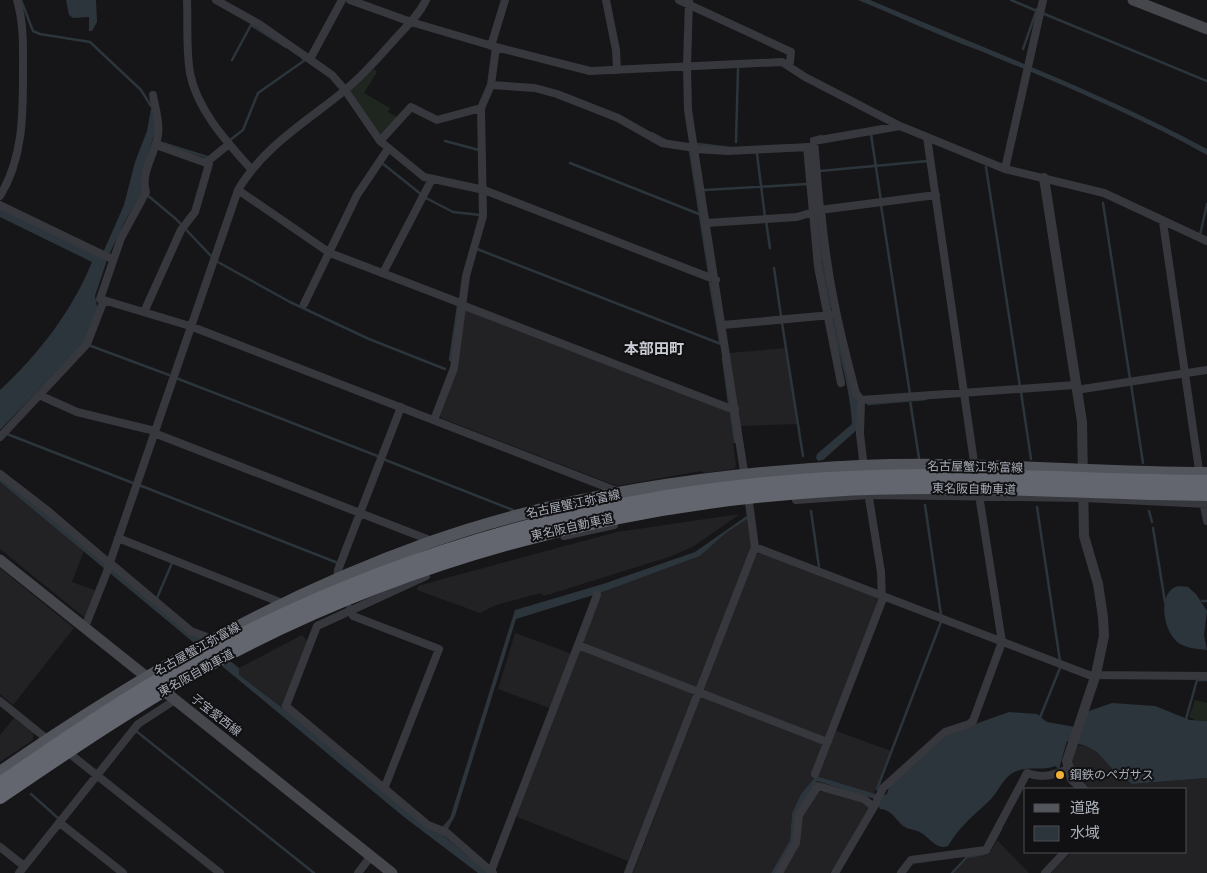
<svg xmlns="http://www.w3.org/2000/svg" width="1207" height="873" viewBox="0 0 1207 873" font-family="Raleway,'Noto Sans JP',sans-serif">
	<rect width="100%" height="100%" fill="#161618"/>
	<path fill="#222225" d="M 467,309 L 727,410 L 731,412 L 735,442 L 733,443 L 736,465 L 734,469 L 705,473 L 701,471 L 617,486 L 441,418 L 440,414 L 465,311 Z
		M 786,348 L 798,424 L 740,426 L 729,353 Z
		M 0,482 L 84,551 L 72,582 L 97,591 L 85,618 L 0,549 Z
		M 740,514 L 694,546 L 672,556 L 544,596 L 541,593 L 496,605 L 480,613 L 417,590 L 418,586 L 450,577 L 617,532 Z
		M 749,518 L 752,547 L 696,687 L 585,644 L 582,638 L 600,593 L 700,556 L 727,532 Z
		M 764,553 L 879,597 L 880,601 L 828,735 L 824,737 L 705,691 L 704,688 L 756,554 Z
		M 0,568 L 74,628 L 13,705 L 0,694 Z
		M 515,633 L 572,654 L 552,709 L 498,689 Z
		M 302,635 L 309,643 L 283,705 L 285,710 L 238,675 L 239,668 Z
		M 582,650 L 691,692 L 694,697 L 628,861 L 515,816 L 578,652 Z
		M 703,697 L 821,742 L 834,730 L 891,751 L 874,794 L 816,776 L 801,794 L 792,813 L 790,840 L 771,873 L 633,873 L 700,699 Z
		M 14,718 L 33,732 L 33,740 L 0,762 L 0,735 Z
		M 1076,745 L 1086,746 L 1097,752 L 1114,771 L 1132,784 L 1207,778 L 1207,873 L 1051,873 L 1072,852 L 1186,852 L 1186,789 L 1091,789 L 1081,780 L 1073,765 L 1072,753 Z
		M 830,791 L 862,801 L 870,807 L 830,873 L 781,873 L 802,815 L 817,792 Z
		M 997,840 L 1029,873 L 954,873 L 968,858 L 991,851 Z"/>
	<path fill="#1e261f" d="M 374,69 L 377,72 L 364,93 L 390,108 L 388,112 L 397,117 L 383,134 L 379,135 L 351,93 L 351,90 Z
		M 1195,700 L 1207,703 L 1207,721 L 1195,720 L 1189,717 Z"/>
	<path fill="#2c353c" d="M 66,0 L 96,0 L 97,22 L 92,31 L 89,31 L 89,17 L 73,18 L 69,15 Z
		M 858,0 L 870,0 C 983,48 1099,91 1207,149 L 1207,155 C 1135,115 1054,81 978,50 C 937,35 898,16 858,0 Z
		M 152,103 L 157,124 L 141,180 L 142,192 L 124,223 L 108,257 L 95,296 L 98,311 L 84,343 L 0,430 L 0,390 C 39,354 72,311 92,262 L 0,217 L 0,208 L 102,255 L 124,205 L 135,162 L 147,131 Z
		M 809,137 L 824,264 L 832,313 L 858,405 L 858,429 L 823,460 L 818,461 L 816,458 L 817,454 L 852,424 C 850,385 837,350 829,312 C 818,254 815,195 809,137 Z
		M 0,477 L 239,668 L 239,675 L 285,710 L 425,826 L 437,833 L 450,818 L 515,610 L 603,584 L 695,552 L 748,515 L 749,518 L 727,532 L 700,556 L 600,593 L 516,619 L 455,816 L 444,836 L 488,873 L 478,873 L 404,817 L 0,482 Z
		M 1178,586 L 1188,587 L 1196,594 L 1207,611 L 1204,635 L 1207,650 C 1198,649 1187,648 1180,644 C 1163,634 1156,592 1178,586 Z
		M 1112,703 L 1155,706 L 1190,720 L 1207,721 L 1207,778 L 1132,784 L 1114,771 L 1097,752 L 1086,746 L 1067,741 L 1059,769 L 1055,766 C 1043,771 1030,766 1017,771 C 1003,776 999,792 989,801 C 972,817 960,826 948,846 C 935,851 928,834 917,831 C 912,829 906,829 902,825 C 895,819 891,809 880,809 L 875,799 L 817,781 L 797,814 L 795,842 L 776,873 L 771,873 L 790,840 L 792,813 L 801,794 L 816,776 L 882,796 L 887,794 L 889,787 L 950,733 L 1009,712 L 1037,714 L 1047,722 L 1081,728 L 1086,712 Z"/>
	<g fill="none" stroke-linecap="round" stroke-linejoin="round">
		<path stroke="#2c353c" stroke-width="2.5" d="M 21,0 L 33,31 L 40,34 L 90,42 L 141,90 L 151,106
			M 1011,0 L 1037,11
			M 1042,13 L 1207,81
			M 1023,49 L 1037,9
			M 232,60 L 251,25 L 286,47
			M 652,133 L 665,140
			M 871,134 L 881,201
			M 811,139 L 821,136
			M 230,140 L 243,130 L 258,93 L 305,60 L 303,59
			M 445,141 L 479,150
			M 159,142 L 207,157
			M 736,142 L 738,69
			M 698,144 L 731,148
			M 690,151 L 709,273
			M 757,154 L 765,217
			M 382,163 L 422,195
			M 570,163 L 699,214
			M 986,167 L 1020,387
			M 820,171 L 928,161
			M 705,190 L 807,184
			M 146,194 L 176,219 L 212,257
			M 426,198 L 453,212 L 480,215
			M 1103,203 L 1130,379
			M 881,205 L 910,394
			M 766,221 L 770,248
			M 1200,235 L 1207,204
			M 477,249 L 721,344
			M 216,261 L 290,302 L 369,339 L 445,369
			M 774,268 L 781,316
			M 710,283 L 720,341
			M 782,323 L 803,456
			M 91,346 L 169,375
			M 723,358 L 729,403
			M 450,360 L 458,306
			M 176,378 L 380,457
			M 1131,384 L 1143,463
			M 1021,392 L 1031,459
			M 910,400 L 919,458
			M 868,404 L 926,399
			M 731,412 L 735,442
			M 7,434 L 133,483
			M 383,459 L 513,510
			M 139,485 L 338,563
			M 925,505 L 941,615
			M 1037,507 L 1060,661
			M 811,511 L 819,567
			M 1149,511 L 1152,522
			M 1153,528 L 1165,602
			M 157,598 L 172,563
			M 1202,601 L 1207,601
			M 1186,719 L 1197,680 L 1207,680
			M 1039,720 L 1060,668
			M 136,731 L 314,873
			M 877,789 L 941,622
			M 31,794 L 58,818
			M 988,852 L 1001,829
			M 952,873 L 967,857 L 983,854"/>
		<path stroke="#37383d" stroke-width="8" d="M 187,0 C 188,23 186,50 190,73 C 197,110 227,142 251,169
			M 216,0 L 259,24 L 332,75 L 345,90 L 380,141 L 424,177 L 484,190 L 716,280
			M 350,0 L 411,22 L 496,47 L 590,71 L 782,62 L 805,77 L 900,126 L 1005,169 L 1104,193 L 1207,241
			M 606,0 L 616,50 L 617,70
			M 679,0 L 791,52 L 790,62 L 787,65
			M 689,0 L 687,67 L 688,110 L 745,478
			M 491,46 L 505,0
			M 310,59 L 342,0
			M 491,85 L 535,88 L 557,94 L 618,118 L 662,143 L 695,148
			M 153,95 C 155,108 160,121 158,135 C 155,154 140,173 146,192 L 121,238 L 100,299 L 190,326 L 619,492
			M 927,137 L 975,469
			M 380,141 L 411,107 L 437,120 L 481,108
			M 807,147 L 818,267 L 841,383
			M 695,149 L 728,151 L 810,147
			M 207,162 L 229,144
			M 1005,169 L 1043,0
			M 238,190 L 330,253 L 463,304
			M 0,196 C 23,158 23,116 23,73 C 23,46 24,25 17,0
			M 0,205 L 112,259
			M 820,210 L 814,141 L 900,126
			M 821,210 C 827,277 839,330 856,393 L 861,400 L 860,434 L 864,468
			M 1163,222 L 1200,477
			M 706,223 L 797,217 L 820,210 L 936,195
			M 383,273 L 432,179
			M 304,304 L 357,195 L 388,149
			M 462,305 L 729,408 L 735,409
			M 144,312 L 181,230 L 195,212 L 209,164 L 156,145
			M 723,325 L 831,315
			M 1076,390 L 1207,370
			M 39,395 L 77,412 L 155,431
			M 861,400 L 1075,385
			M 434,420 L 454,368 L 466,276 L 483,216 L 481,108 L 491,85 L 496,47
			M 154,433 L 427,539 L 429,543
			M 0,437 L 87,344 L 104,300
			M 0,474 L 48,511 L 109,563
			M 796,500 L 868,495 L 1084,498 L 1207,504
			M 1203,501 L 1207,521
			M 564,536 L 614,525
			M 118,538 L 282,603
			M 755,547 L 1089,675 L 1207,676
			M 109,562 L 191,631 L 212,639
			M 426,576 L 317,626 L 286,706 L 428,825 L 446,832 L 493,873
			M 337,579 L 338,570 L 401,407
			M 350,609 L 353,616 L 439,649 L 384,789
			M 85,627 L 106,574 L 238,190 C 263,147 306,122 344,91 C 363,76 379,57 395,39 C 406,27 419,15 426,0
			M 578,645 L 597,595
			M 0,701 L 47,739
			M 65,750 L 220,873
			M 815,774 L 882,601 L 881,572 L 868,492
			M 60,823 L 123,873
			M 0,847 L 24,866
			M 491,871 L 578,645 L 827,742
			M 19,873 L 138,724 L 175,700
			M 358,873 L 371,856
			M 628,873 L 755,547 L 748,495
			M 779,873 L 796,843 L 799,815 L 818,786 L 864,799 L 874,807
			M 835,873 L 875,805 L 883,788 L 945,732 L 969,724 L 973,721 L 1002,642 L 979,495
			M 901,873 L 911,860 L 986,850 L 1027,773 C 1043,779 1053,775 1068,769
			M 1045,873 L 1065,852"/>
		<path stroke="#37383d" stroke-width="10" d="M 1044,178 L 1082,422 L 1084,536 L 1098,584 L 1103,617 L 1104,636 L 1096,674 L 1067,761 L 1072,779 L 1083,789"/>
		<path stroke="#45474d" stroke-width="11" d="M 1133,0 L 1207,29
			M 0,560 L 392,873"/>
		<path stroke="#53555c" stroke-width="12" d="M 0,772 C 134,679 274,598 428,543 C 566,494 715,473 861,466 C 977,461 1092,473 1207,473"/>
		<path stroke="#63666e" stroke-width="14" d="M 0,784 C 67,738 134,692 205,654 C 401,549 608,492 829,479 C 955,471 1081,481 1207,482
			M 0,797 C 69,750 138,703 211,663 C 401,560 613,503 829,490 C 955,482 1081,493 1207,494"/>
	</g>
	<circle fill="#f2b134" stroke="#111113" stroke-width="2" cx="1060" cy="775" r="5"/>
	<g text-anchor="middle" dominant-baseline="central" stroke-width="4" stroke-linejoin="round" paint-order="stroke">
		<g font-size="12" fill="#a8adb8" stroke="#111113">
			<text transform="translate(975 467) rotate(1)">名古屋蟹江弥富線</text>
			<text transform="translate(974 489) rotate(1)">東名阪自動車道</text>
			<text transform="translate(573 504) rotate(-12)">名古屋蟹江弥富線</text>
			<text transform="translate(572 527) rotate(-13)">東名阪自動車道</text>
			<text transform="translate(197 649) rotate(-29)">名古屋蟹江弥富線</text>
			<text transform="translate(196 673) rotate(-29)">東名阪自動車道</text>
			<text transform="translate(216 715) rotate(38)">子宝愛西線</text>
		</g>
		<g font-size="12" fill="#a8adb8" stroke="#111113" text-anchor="start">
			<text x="1070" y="775">鋼鉄のペガサス</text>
		</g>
		<g font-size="15" font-weight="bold" fill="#c9ccd4" stroke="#111113">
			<text x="654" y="349">本部田町</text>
		</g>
	</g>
	<rect x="1024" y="788" width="162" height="65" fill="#111113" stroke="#4d4f55"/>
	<rect x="1034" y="804" width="25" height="8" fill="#53555c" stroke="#4d4f55"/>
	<text x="1070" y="813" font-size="15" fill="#a8adb8">道路</text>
	<rect x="1034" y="826" width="25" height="15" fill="#2c353c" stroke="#4d4f55"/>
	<text x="1070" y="838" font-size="15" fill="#a8adb8">水域</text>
</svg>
